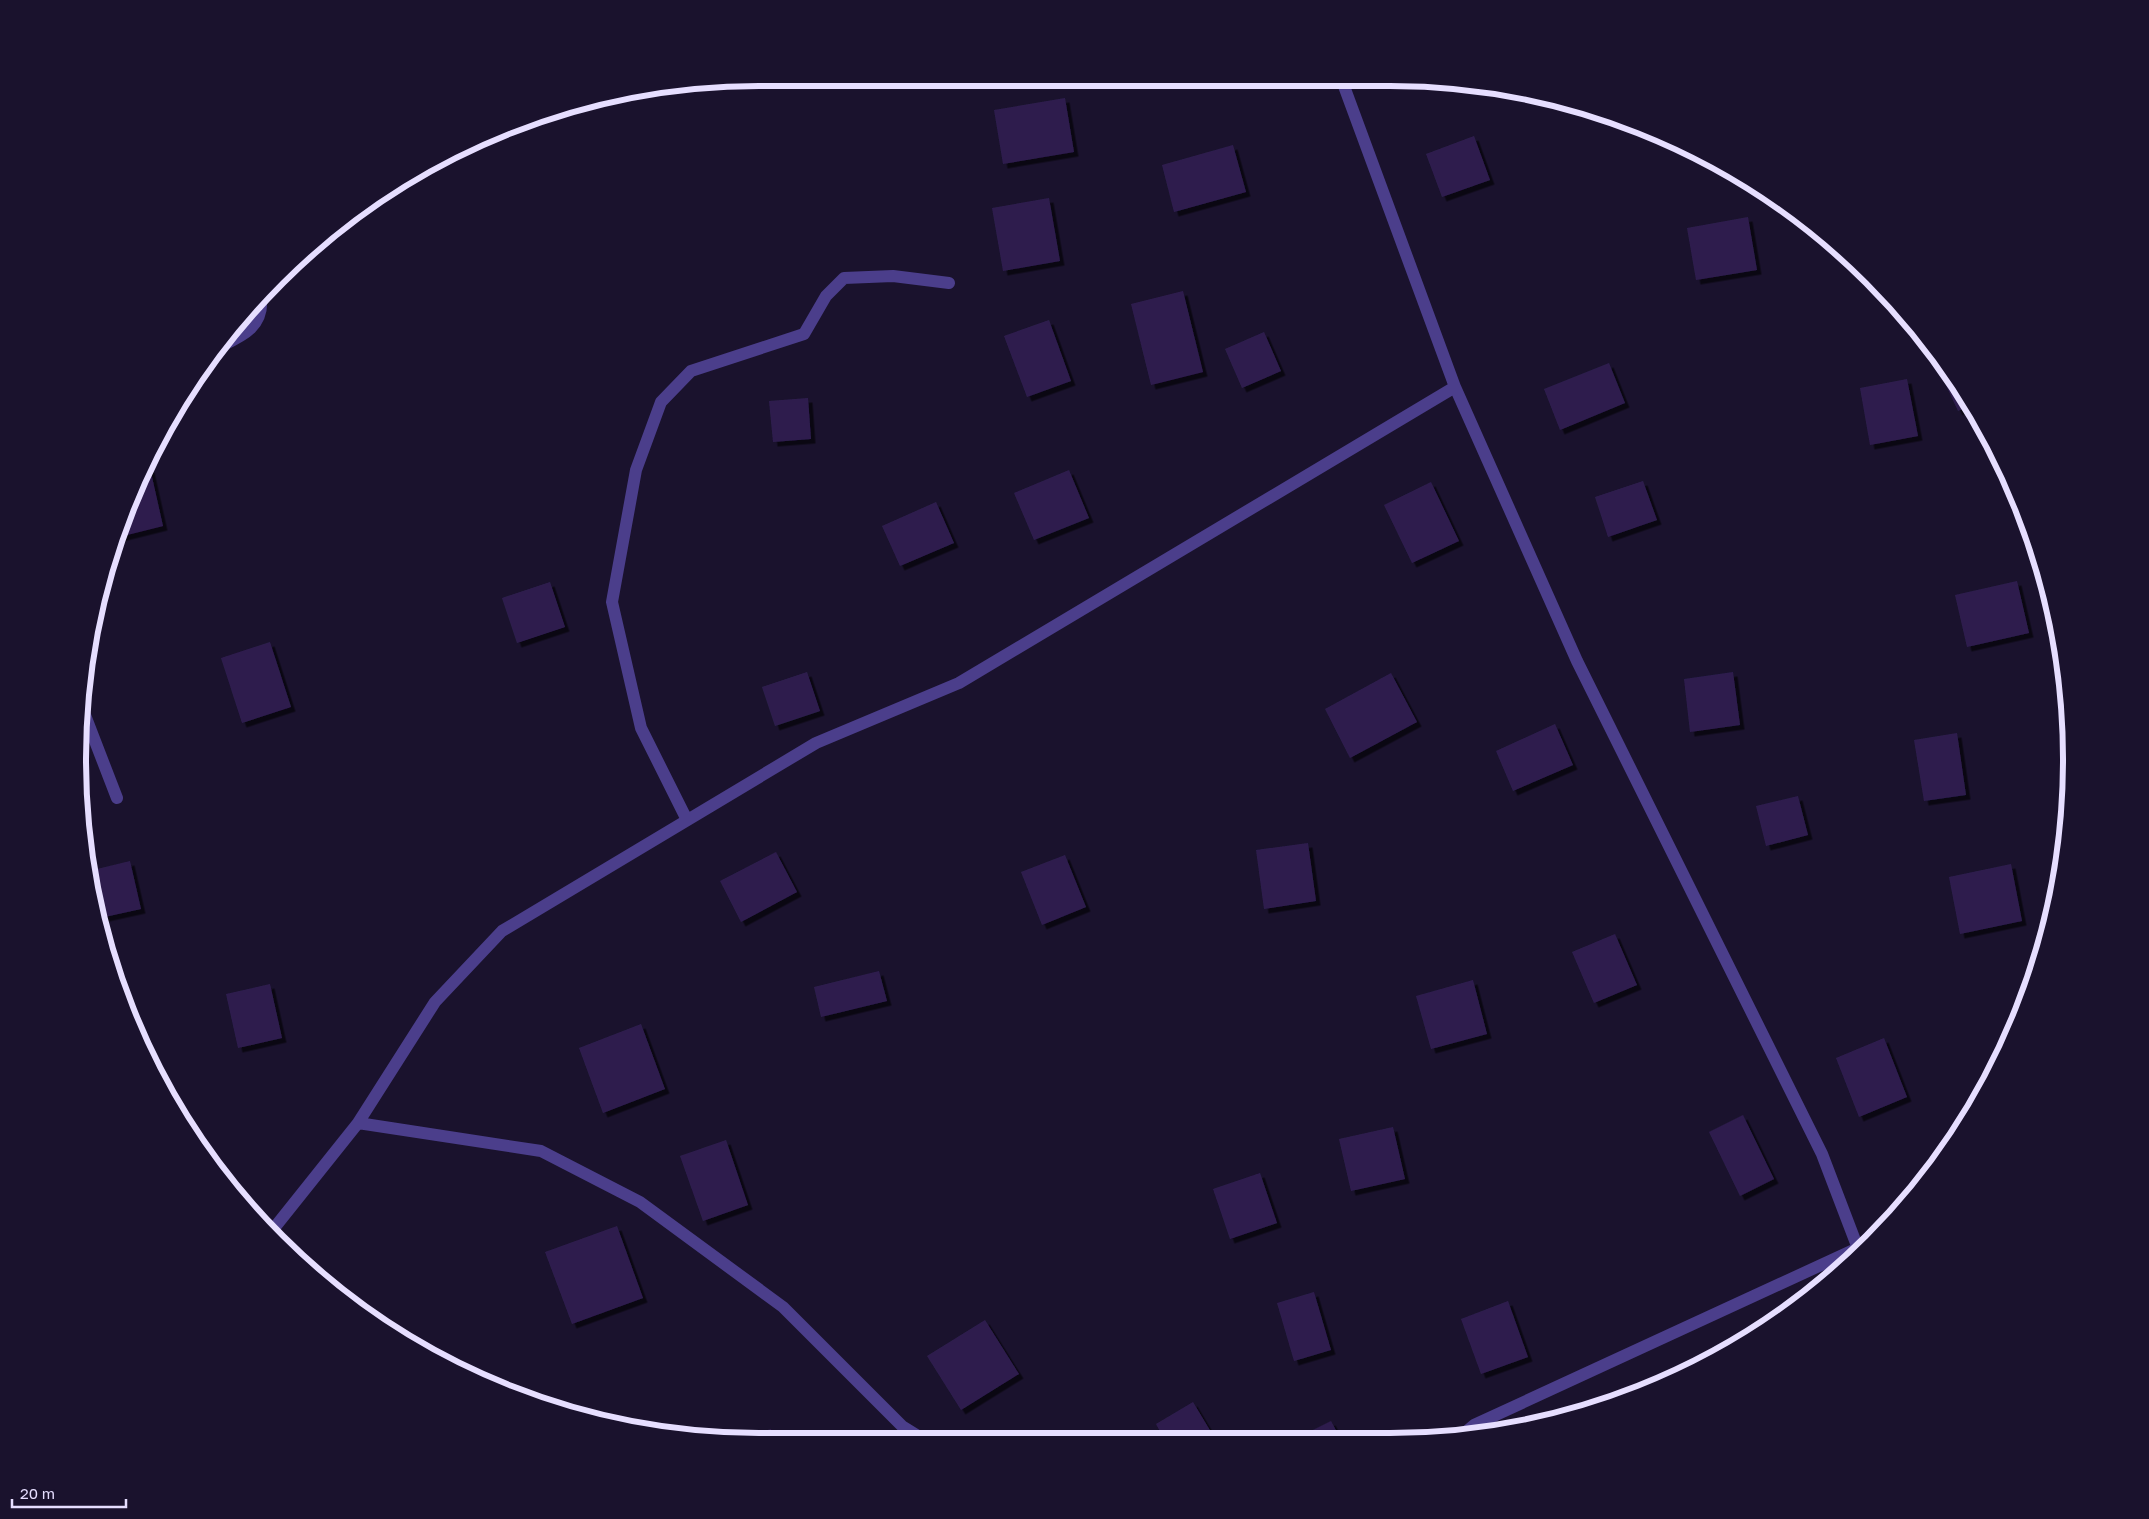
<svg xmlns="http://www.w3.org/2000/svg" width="2149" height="1519" viewBox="0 0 2149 1519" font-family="'Golos Text',sans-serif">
	<defs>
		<filter id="shadow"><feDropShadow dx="4.5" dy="4.5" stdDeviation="0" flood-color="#0009"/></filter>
	</defs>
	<rect width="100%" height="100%" fill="#1a122d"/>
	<path fill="#2e1e4e" filter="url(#shadow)" d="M 1065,98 L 1074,152 L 1003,164 L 994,110 Z
		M 1474,136 L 1490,180 L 1442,197 L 1426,154 Z
		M 1233,145 L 1246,192 L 1174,212 L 1162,165 Z
		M 1049,198 L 1060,261 L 1003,271 L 992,208 Z
		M 1748,217 L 1757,270 L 1696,280 L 1687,228 Z
		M 1183,291 L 1203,372 L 1151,385 L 1131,304 Z
		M 1049,320 L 1071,381 L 1027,397 L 1004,336 Z
		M 1264,332 L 1281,371 L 1242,388 L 1225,349 Z
		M 1609,363 L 1625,403 L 1560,430 L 1544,389 Z
		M 1944,368 L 1971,405 L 1958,411 L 1939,370 Z
		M 1907,379 L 1918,436 L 1870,445 L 1860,388 Z
		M 808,398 L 811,439 L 773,442 L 769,401 Z
		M 150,468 L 163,526 L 119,537 L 130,498 L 145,469 Z
		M 1069,470 L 1089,518 L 1034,540 L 1014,493 Z
		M 1643,481 L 1657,520 L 1608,537 L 1595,497 Z
		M 1431,482 L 1459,541 L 1412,563 L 1384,505 Z
		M 936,502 L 954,543 L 900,566 L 882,526 Z
		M 2017,581 L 2029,633 L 1967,647 L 1955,595 Z
		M 550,582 L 565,627 L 517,643 L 502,598 Z
		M 270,642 L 291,707 L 242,723 L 221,658 Z
		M 807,672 L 820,711 L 775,726 L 762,687 Z
		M 1733,672 L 1740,725 L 1690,732 L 1684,679 Z
		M 1391,673 L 1417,722 L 1350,758 L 1325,709 Z
		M 2066,686 L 2068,737 L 2066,737 L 2060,687 Z
		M 1555,724 L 1573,765 L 1513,791 L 1496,751 Z
		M 1957,733 L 1966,795 L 1924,801 L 1914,740 Z
		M 1798,796 L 1808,835 L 1766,846 L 1756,806 Z
		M 1308,843 L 1316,901 L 1264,909 L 1256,850 Z
		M 776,852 L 797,892 L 741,922 L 720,881 Z
		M 1065,855 L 1086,907 L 1042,925 L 1021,872 Z
		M 130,861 L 141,909 L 100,918 L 89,871 Z
		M 2011,864 L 2022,921 L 1960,934 L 1949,877 Z
		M 1615,934 L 1637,985 L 1594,1003 L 1572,952 Z
		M 879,971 L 887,1001 L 821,1017 L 814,987 Z
		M 1473,980 L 1487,1034 L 1431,1049 L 1416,996 Z
		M 270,984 L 282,1038 L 238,1048 L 226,994 Z
		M 641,1024 L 665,1089 L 603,1113 L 579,1048 Z
		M 1884,1038 L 1907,1097 L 1859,1117 L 1836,1058 Z
		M 1743,1115 L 1774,1179 L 1740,1196 L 1709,1132 Z
		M 1393,1127 L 1405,1179 L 1351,1191 L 1339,1139 Z
		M 726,1140 L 748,1205 L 703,1221 L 680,1156 Z
		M 1260,1173 L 1277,1223 L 1230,1239 L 1213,1189 Z
		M 617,1226 L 643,1298 L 572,1324 L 545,1252 Z
		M 1314,1292 L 1331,1350 L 1294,1361 L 1277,1303 Z
		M 1508,1301 L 1528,1357 L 1481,1374 L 1461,1319 Z
		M 985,1320 L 1019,1374 L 961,1410 L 927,1356 Z
		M 1615,1401 L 1608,1405 L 1584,1411 L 1584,1408 Z
		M 1193,1402 L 1214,1437 L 1163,1437 L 1156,1424 Z
		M 1331,1421 L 1339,1436 L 1299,1437 Z
		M 771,1429 L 774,1440 L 738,1440 L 738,1439 Z"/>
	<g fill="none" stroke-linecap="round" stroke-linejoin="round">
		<path stroke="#4b3e8b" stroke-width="12" d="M 219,347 C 242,336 264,327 261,297
			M 1455,387 L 1577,661 L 1822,1154 L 1859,1251
			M 83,710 L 117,798
			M 687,820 L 641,728 L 612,602 L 636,470 L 661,402 L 691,371 L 804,334 L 826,296 L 844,278 L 893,276 L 949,283
			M 358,1123 L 541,1151 L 640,1202 L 783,1307 L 902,1426 L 923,1439
			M 271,1232 L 358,1123 L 435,1002 L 502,931 L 816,743 L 959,683 L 1455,387 L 1341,78
			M 1461,1436 L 1474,1425 L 1858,1248 L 1897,1210"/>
	</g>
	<path d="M0 0H2149V1519H0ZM759 86H1390A673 673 0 0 1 2063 759V760A673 673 0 0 1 1390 1433H759A673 673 0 0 1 86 760V759A673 673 0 0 1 759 86Z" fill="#1a122d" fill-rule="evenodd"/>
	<path fill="none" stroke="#e6deff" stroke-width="6" d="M759 86H1390A673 673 0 0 1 2063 759V760A673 673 0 0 1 1390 1433H759A673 673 0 0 1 86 760V759A673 673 0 0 1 759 86Z"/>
	<path d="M12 1499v8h114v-8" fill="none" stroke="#e6deff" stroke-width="2.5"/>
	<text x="20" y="1499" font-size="15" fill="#e6deff" stroke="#1a122d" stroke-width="4" paint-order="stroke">20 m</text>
</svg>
